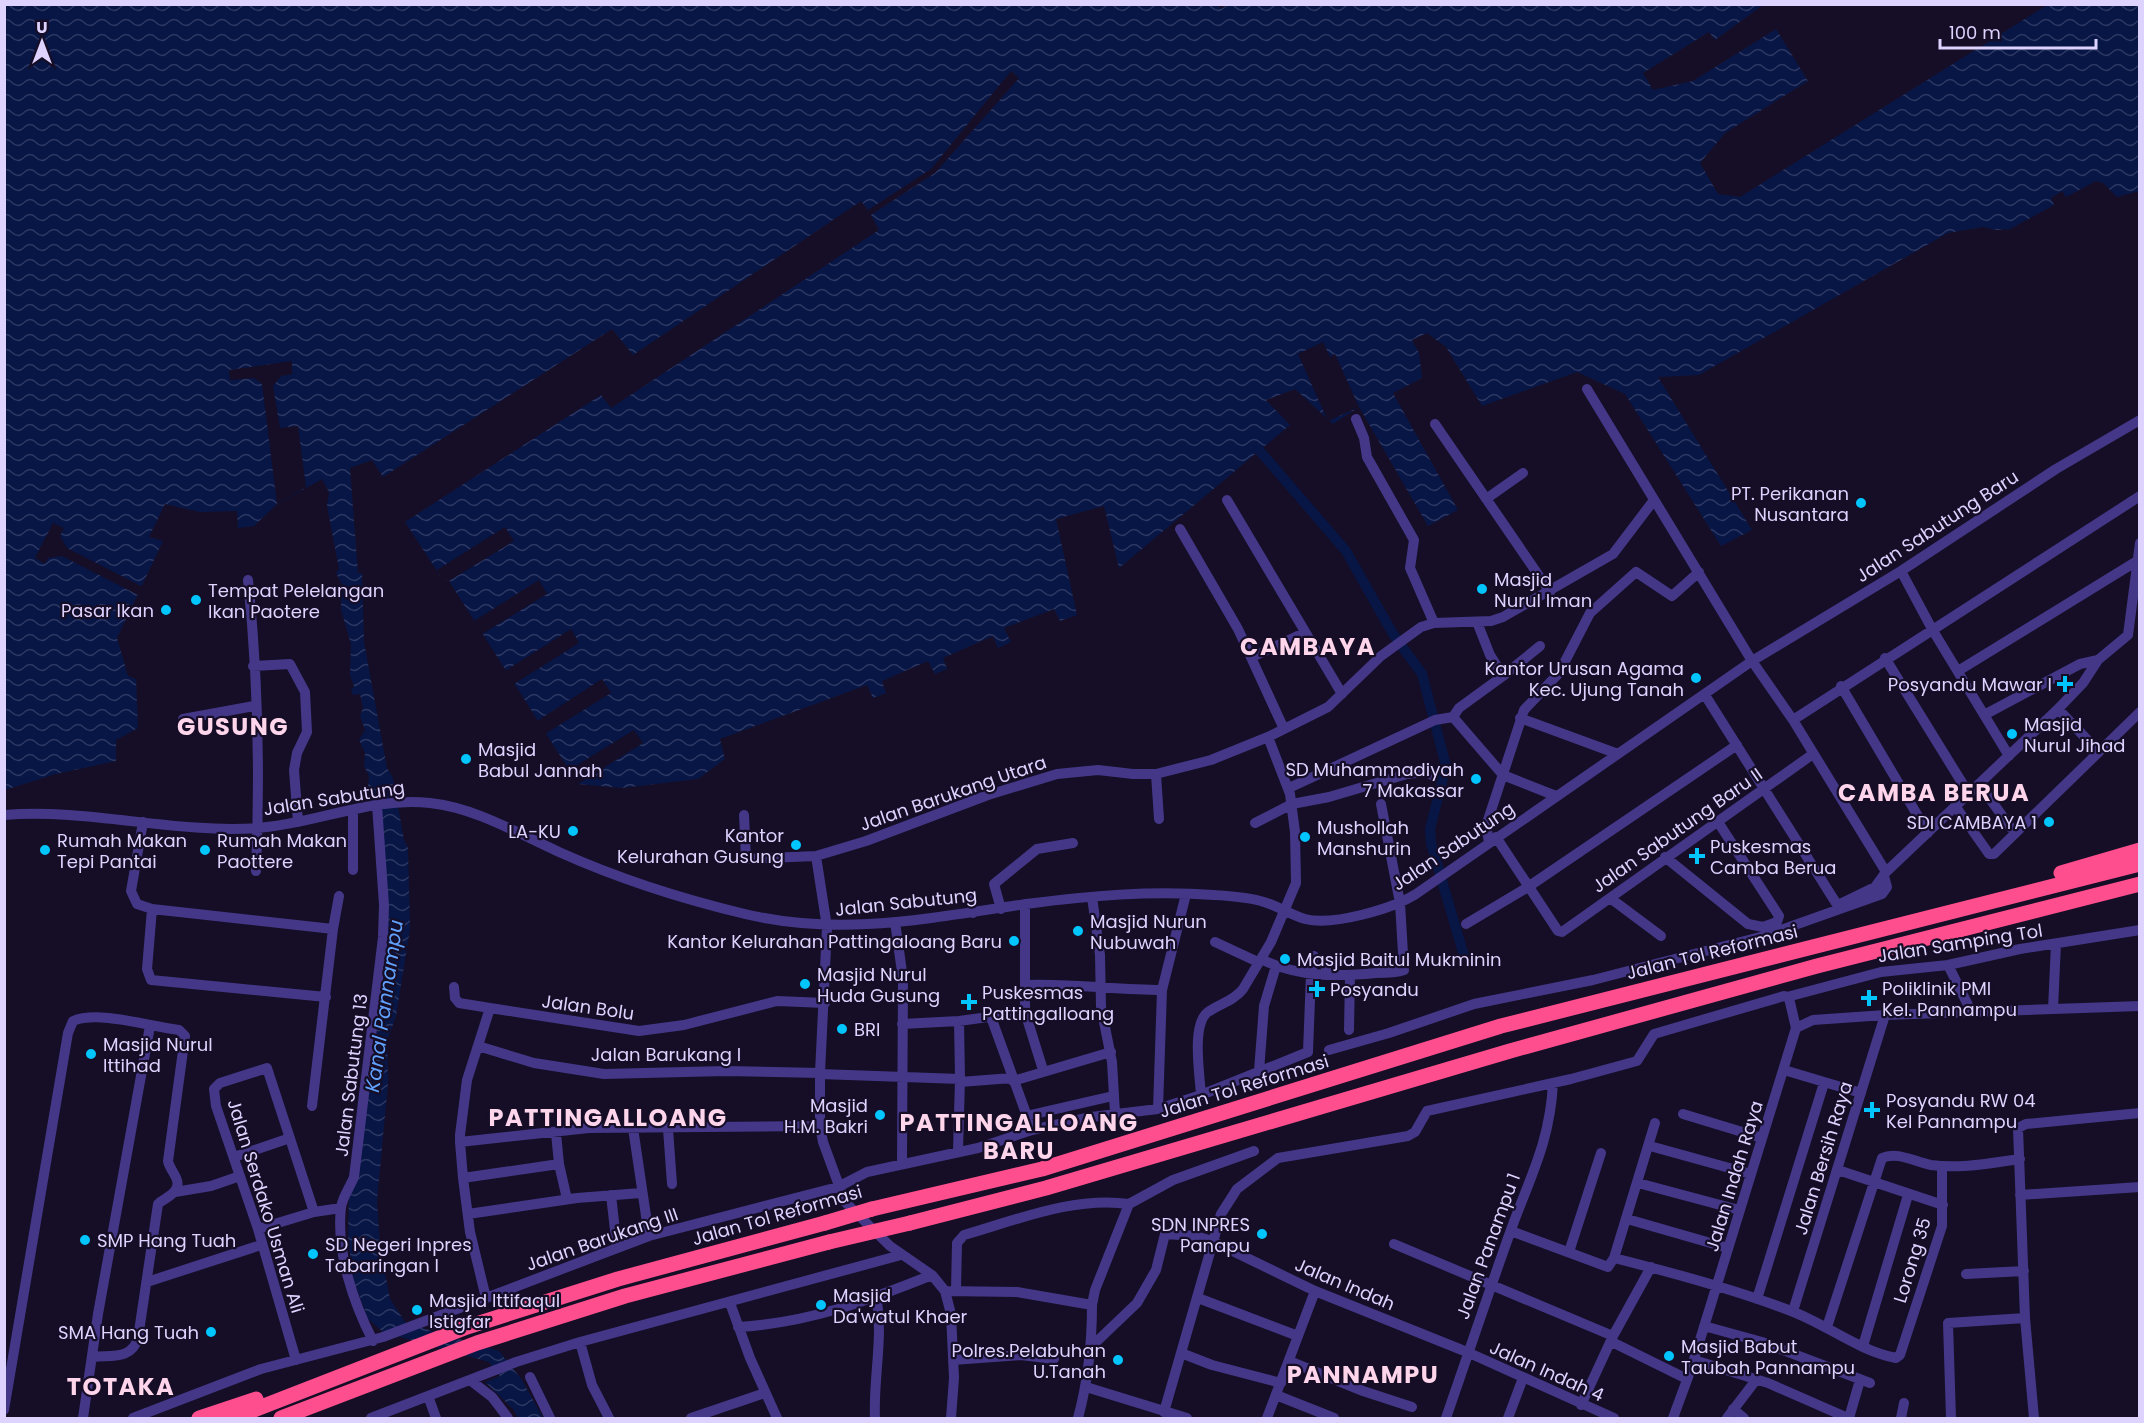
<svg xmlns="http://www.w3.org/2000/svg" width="2144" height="1423" viewBox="0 0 2144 1423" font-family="Poppins,sans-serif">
	<defs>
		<pattern id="water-waves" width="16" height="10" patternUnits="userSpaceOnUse" patternTransform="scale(1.5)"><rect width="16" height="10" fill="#081646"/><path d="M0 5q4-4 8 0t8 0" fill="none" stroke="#2c3762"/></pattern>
	</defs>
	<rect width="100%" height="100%" fill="#150e26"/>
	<path fill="url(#water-waves)" d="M 1217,4 L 1221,9 L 1229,4 L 1763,5 L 1715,40 L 1709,32 L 1643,73 L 1653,90 L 1693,81 L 1776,29 L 1808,81 L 1725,133 L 1700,163 L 1718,194 L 1740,197 L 2047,5 L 2139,5 L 2139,191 L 2117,197 L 2103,183 L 2096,181 L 2066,197 L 2062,191 L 2051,198 L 2054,205 L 2010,229 L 1996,230 L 1983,227 L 1948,233 L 1699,375 L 1658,377 L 1752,530 L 1721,546 L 1625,394 L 1577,372 L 1482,406 L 1446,347 L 1427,333 L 1412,340 L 1419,353 L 1422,378 L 1393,393 L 1458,510 L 1428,526 L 1359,407 L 1333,424 L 1295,389 L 1266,400 L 1290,425 L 1119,568 L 1104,506 L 1056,519 L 1077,615 L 1060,621 L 1054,609 L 1004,628 L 1011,642 L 998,648 L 993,636 L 943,658 L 947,669 L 935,674 L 928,661 L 882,681 L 886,693 L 873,698 L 867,685 L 720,739 L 725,759 L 698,779 L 622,788 L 578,784 L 449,581 L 441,577 L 405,522 L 601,395 L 611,408 L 879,230 L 871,215 L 935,173 L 1019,78 L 1011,71 L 931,169 L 868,210 L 861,201 L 633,355 L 612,329 L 383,477 L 372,460 L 350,468 L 358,573 L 362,573 L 364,642 L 387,768 L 393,778 L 404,840 L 408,848 L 410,929 L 396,1016 L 387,1041 L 388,1083 L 377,1201 L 380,1246 L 390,1299 L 406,1323 L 499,1351 L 522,1380 L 543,1418 L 518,1418 L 513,1409 L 485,1382 L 500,1376 L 489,1362 L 383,1332 L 368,1319 L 353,1279 L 348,1236 L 349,1194 L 386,944 L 374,803 L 367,799 L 369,776 L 364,766 L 365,753 L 359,740 L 365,730 L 360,716 L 363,708 L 360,694 L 353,695 L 351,690 L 354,686 L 350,675 L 351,644 L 341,610 L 341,595 L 344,589 L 336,573 L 339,569 L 327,506 L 329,492 L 322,479 L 277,504 L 254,526 L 238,528 L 237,511 L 200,512 L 165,504 L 149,537 L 163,541 L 117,638 L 128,676 L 136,679 L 138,728 L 116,740 L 116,761 L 56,774 L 5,790 L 5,5 Z"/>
	<path fill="#150e26" d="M 1323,342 L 1330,357 L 1335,354 L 1359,407 L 1328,421 L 1298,354 Z
		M 292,361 L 292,374 L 281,376 L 273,386 L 280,428 L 298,426 L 306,487 L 277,504 L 262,384 L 254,378 L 230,380 L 229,370 Z
		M 53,523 L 64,528 L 60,536 L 67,548 L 143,587 L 152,572 L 140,596 L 62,556 L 48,558 L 45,564 L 35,558 Z
		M 505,527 L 514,541 L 449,581 L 441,577 L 437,570 Z
		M 539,580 L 547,594 L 482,634 L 474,621 Z
		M 571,629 L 579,643 L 514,684 L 505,671 Z
		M 602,679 L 611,693 L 545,734 L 537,721 Z
		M 634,730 L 643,743 L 578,784 L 569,770 Z"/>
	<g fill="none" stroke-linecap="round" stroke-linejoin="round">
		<path stroke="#081646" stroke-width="10" d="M 1259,450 L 1346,551 L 1393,634 L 1422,674 L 1446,766 L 1430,829 L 1431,843 L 1464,956"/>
		<path stroke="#443787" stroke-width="10" d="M 1587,389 L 1752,661 L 1793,720 L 1886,872
			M 1356,419 L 1364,438 L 1367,457 L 1414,540 L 1410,568 L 1434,623
			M 1435,424 L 1550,592
			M 1486,499 L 1523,473
			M 1227,500 L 1342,694
			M 1180,529 L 1238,629 L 1284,729
			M 1901,571 L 1932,629 L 2009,756
			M 248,580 C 258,676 260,775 256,871
			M 1477,622 L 1490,655 L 1503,676 L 1540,646
			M 1252,657 L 1304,633
			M 1885,658 L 1969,794
			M 253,666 L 290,664 L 305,692 L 307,732 L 297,753 L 294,770 L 298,822
			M 1958,671 L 2137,561
			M 1841,686 L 1928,833
			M 1705,695 L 1836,903 L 1840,904 L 1875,887 L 1886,872 L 2058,709 L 2083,683 L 2098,660 L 2128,635 L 2140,543
			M 2058,709 L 2099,752
			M 1984,715 L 2080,664 L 2098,660
			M 1453,717 L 1503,775 L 1556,796
			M 1453,717 L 1459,708 L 1503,676
			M 1520,718 L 1618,754
			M 183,719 L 254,706
			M 1793,720 L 2140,496
			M 1156,774 L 1159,819
			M 1980,785 L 2011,828
			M 1289,788 L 1435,720 L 1453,717
			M 1956,807 L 1989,854 L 1994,854 L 2140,712
			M 353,811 L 353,870
			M 4,815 C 89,808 174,834 258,828 C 315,824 373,796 430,803 C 476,808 517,833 559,852 C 617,878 682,899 745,914 C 842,937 929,918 1026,904 C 1088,896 1151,890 1214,895 C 1230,896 1249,897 1264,902 C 1278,906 1291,915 1305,919 C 1333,926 1392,909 1416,894 L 1752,661 L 1901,571 L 2056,469 L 2140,420
			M 744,815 L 746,859 L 816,856 L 866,841 L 988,795 L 1057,774 L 1098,770 L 1133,774 L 1156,774 L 1211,760 L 1268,737 L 1328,707 L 1381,656 L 1421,627 L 1434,623 L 1491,621 L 1503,617 L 1613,554 L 1654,500
			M 143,822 L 131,891 L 137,904 L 152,909 L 333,929 L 339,896
			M 1255,823 L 1292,804 L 1329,797 L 1407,774 L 1426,772 L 1432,775
			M 1496,837 L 1558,931 L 1562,932 L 1813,754
			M 1489,842 L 1486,826 L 1524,710 L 1559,673 L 1590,613 L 1636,572 L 1672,596 L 1699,572
			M 816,856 L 827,927 L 820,1073 L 820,1126 L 823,1142 L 845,1202 L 890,1246 L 932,1275 L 945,1291 L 951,1314 L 954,1378 L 951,1418
			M 1665,857 L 1748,924 L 1763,927 L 1777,922 L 1779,916 L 1718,822
			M 971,896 L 973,913
			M 1092,897 L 1100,955 L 1101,1007 L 1112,1062 L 1115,1113
			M 1610,898 L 1661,936
			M 152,909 L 147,969 L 151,980 L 326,997
			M 1001,909 L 994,884 L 1037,849 L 1073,843
			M 895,922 L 903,979 L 902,1163
			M 1466,924 L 1528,887 L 1737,745
			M 1215,942 L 1258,962
			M 1261,959 C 1297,977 1336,977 1376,973 C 1385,973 1396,973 1404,970 L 1400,903 L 1381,804
			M 1948,965 L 1971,1011
			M 1325,975 L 1327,962
			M 1025,985 C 1071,983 1116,990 1162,990
			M 454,987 L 455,998 L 459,1003 L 490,1008
			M 1787,997 L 1881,972 L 1948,965 L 2020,949 L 2140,930
			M 2053,1009 L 2056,944
			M 1025,1012 L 1043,1070
			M 991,1017 L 1032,1130
			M 902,1024 L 959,1021 L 1025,1012 L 1025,904
			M 1349,1030 L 1350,976
			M 478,1046 L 534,1063 L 604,1074 L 726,1071 L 820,1073
			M 1329,1050 L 1389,1033 L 1474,1004 L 1593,980 L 1764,936 L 1882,894 L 1887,887 L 1884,876
			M 1784,1070 L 1861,1093
			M 1259,1071 L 1264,1006 L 1276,966
			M 820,1074 L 960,1079 L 959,1021
			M 1013,1081 L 1111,1052
			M 960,1082 L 1012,1078
			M 1201,1095 C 1200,1076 1191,1024 1208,1012 C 1219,1004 1234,1001 1243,989 L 1271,942 L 1296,883 L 1295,832 L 1290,794 L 1268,737
			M 312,1106 L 333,929
			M 1158,1109 L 1162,990 L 1186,894
			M 1683,1114 L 1762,1138
			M 1026,1116 L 1113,1096
			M 820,1126 L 589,1128 L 460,1142 L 460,1135 L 467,1080 L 490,1008 L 639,1031 L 684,1025 L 777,1001 L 825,1003
			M 633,1128 L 649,1236
			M 668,1129 L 672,1184
			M 556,1133 L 559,1164 L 567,1199
			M 460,1142 L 463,1178
			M 1650,1146 L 1751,1174
			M 958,1151 L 960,1079
			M 234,1157 L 290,1138
			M 1838,1170 L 1943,1205
			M 1638,1183 L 1739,1210
			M 175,1192 L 211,1186 L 240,1176
			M 611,1195 L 617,1248
			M 2020,1195 L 2140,1187
			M 468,1214 L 577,1198 L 641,1193
			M 1627,1219 L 1728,1248
			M 258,1229 L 314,1212 L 341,1208
			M 1511,1231 L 1608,1267 L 1614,1258 L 1655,1123
			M 1394,1244 L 1613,1336
			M 1569,1252 L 1601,1153
			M 1614,1258 C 1674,1273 1734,1289 1791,1311 C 1826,1324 1859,1351 1896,1358 L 1900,1355 L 1942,1226 L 1942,1166
			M 1966,1274 L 2024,1271
			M 147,1282 L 261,1245
			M 956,1290 L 957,1243 L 964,1235 C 1016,1220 1075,1196 1129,1204
			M 945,1291 L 1017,1292 L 1092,1305 C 1092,1344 1088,1381 1078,1418
			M 486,1298 L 470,1232 L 463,1178 L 559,1164
			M 1198,1298 L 1298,1336
			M 1757,1299 L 1824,1083
			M 730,1303 L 750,1358 L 777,1418
			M 1092,1305 L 1095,1290 L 1129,1204 L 1173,1180 L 1254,1151
			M 1793,1311 L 1885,1015
			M 1704,1326 L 1762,1342 L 1870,1383
			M 738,1327 C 808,1323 867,1301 932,1275
			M 1827,1327 L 1882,1158 C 1897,1151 1915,1162 1931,1165 C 1961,1169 1990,1163 2020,1159
			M 373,1341 C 353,1302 336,1252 341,1207 C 343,1196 350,1187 354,1177 L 383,937 L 384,905 L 377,805
			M 580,1342 L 592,1385 L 609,1418
			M 1612,1342 L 1687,1379
			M 1092,1346 L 1137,1303 L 1156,1270 L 1165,1234 L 1196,1236 L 1212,1241 L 1315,1291 L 1467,1352 L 1614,1418
			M 1863,1346 L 1908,1195
			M 1181,1353 L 1212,1365 L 1281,1383
			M 296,1360 L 258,1229 L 216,1106 L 214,1089 L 220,1083 L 267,1068 L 314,1212
			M 953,1360 L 1021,1355 L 1054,1359
			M 1694,1360 L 1768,1383 L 1848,1418
			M 1289,1361 L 1363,1391 L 1412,1407
			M 530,1377 L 550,1418
			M 470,1380 L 492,1397 L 508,1418
			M 1086,1387 L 1187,1418
			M 1276,1395 L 1334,1418
			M 428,1396 L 436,1418
			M 1581,1405 L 1613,1336 L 1651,1267
			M 1733,1409 L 1744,1418
			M 4,1410 L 68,1033 L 73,1021 C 99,1010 151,1027 179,1030 L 185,1036 L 168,1161 C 170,1172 184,1181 174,1192 C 169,1198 163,1199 158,1204 L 138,1338 C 132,1359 113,1355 94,1357
			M 1164,1412 L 1221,1214 L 1237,1189 L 1278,1158 L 1408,1136 L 1415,1132 L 1427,1111 L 1571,1079 L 1637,1061 L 1654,1034 L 1784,996 L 1789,998 L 1796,1028
			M 83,1418 L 98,1314 L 150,1026
			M 133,1418 L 261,1369 L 383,1337 L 649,1236 L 838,1187 L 867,1172 L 978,1148 L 1032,1130 L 1091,1117 L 1158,1109 L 1201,1095 L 1308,1052 L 1311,974 L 1314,956
			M 371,1418 L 516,1362 L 580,1342 L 901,1255
			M 691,1418 L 765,1393
			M 875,1418 C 873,1378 884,1336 876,1297
			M 1267,1418 L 1315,1291
			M 1446,1418 C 1468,1355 1489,1291 1512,1227 C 1531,1175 1550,1141 1553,1083
			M 1508,1418 L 1523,1378
			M 1673,1418 L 1691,1369 L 1796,1028 L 1813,1020 L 1885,1015 L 2140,1006
			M 1727,1418 L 1756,1380
			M 1849,1418 L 1860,1380
			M 1901,1418 L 1904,1403
			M 1951,1418 L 1948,1323 L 2025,1318
			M 2034,1418 L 2025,1318 L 2018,1128 L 2026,1124 L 2140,1113"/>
		<path stroke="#ff4e8d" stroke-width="15" d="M 2061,873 L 2140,850
			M 872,1209 L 1042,1169 L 1501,1026 L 2140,864
			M 910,1223 L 1046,1188 L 1510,1051 L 1817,966 L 2140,884
			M 199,1418 L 256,1399
			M 233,1418 L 467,1327 L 618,1279 L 825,1223
			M 281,1418 L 477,1343 L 625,1296 L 829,1242"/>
		<path stroke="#ff4e8d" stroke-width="15" d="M 825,1223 L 872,1209
			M 829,1242 L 910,1223"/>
	</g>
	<g fill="#00c5fe" stroke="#150e26" stroke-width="2">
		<circle cx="1861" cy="503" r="6"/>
		<circle cx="1482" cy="589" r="6"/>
		<circle cx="196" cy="600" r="6"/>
		<circle cx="166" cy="610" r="6"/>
		<circle cx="1696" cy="678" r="6"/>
		<path d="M2062 675h6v6h6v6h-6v6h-6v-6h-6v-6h6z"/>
		<circle cx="2012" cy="734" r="6"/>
		<circle cx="466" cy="759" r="6"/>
		<circle cx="1476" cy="779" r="6"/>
		<circle cx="2049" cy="822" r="6"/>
		<circle cx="573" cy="831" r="6"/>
		<circle cx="1305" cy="837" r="6"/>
		<circle cx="796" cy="845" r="6"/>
		<circle cx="45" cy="850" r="6"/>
		<circle cx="205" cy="850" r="6"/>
		<path d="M1694 847h6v6h6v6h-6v6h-6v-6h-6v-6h6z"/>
		<circle cx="1078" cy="931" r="6"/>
		<circle cx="1014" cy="941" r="6"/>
		<circle cx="1285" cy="959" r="6"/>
		<circle cx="805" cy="984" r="6"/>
		<path d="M1314 980h6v6h6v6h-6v6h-6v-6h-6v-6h6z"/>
		<path d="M1866 989h6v6h6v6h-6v6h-6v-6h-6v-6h6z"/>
		<path d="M966 993h6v6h6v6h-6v6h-6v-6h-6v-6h6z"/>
		<circle cx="842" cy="1029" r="6"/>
		<circle cx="91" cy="1054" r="6"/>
		<path d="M1869 1101h6v6h6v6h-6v6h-6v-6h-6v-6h6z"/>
		<circle cx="880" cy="1115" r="6"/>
		<circle cx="1262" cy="1234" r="6"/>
		<circle cx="85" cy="1240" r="6"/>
		<circle cx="313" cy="1254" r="6"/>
		<circle cx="821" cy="1305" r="6"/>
		<circle cx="417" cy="1310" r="6"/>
		<circle cx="211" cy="1332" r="6"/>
		<circle cx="1669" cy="1356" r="6"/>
		<circle cx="1118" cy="1360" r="6"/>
	</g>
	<g text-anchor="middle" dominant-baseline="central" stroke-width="4.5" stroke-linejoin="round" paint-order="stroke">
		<g font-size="18" fill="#ded3ff" stroke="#150e26" text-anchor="start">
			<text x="1849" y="493" text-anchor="end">PT. Perikanan<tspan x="1849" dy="21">Nusantara</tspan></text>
			<text x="1494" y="579">Masjid<tspan x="1494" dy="21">Nurul Iman</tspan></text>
			<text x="208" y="590">Tempat Pelelangan<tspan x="208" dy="21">Ikan Paotere</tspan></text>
			<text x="154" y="610" text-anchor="end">Pasar Ikan</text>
			<text x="1684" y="668" text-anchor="end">Kantor Urusan Agama<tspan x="1684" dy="21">Kec. Ujung Tanah</tspan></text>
			<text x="2052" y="684" text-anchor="end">Posyandu Mawar I</text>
			<text x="2024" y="724">Masjid<tspan x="2024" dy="21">Nurul Jihad</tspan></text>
			<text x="478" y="749">Masjid<tspan x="478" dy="21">Babul Jannah</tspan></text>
			<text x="1464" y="769" text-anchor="end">SD Muhammadiyah<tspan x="1464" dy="21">7 Makassar</tspan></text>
			<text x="2037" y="822" text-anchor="end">SDI CAMBAYA 1</text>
			<text x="1317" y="827">Mushollah<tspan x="1317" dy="21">Manshurin</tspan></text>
			<text x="561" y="831" text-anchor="end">LA-KU</text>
			<text x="784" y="835" text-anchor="end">Kantor<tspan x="784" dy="21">Kelurahan Gusung</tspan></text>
			<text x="57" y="840">Rumah Makan<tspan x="57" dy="21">Tepi Pantai</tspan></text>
			<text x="217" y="840">Rumah Makan<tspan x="217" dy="21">Paottere</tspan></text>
			<text x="1710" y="846">Puskesmas<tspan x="1710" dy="21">Camba Berua</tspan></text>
			<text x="1090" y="921">Masjid Nurun<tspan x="1090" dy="21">Nubuwah</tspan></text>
			<text x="1002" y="941" text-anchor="end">Kantor Kelurahan Pattingaloang Baru</text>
			<text x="1297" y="959">Masjid Baitul Mukminin</text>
			<text x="817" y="974">Masjid Nurul<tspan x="817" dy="21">Huda Gusung</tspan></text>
			<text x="1882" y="988">Poliklinik PMI<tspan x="1882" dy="21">Kel. Pannampu</tspan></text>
			<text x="1330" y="989">Posyandu</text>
			<text x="982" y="992">Puskesmas<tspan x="982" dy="21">Pattingalloang</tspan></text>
			<text x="854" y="1029">BRI</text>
			<text x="103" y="1044">Masjid Nurul<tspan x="103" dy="21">Ittihad</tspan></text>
			<text x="1886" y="1100">Posyandu RW 04<tspan x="1886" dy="21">Kel Pannampu</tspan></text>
			<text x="868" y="1105" text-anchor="end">Masjid<tspan x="868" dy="21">H.M. Bakri</tspan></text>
			<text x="1250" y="1224" text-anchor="end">SDN INPRES<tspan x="1250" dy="21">Panapu</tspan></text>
			<text x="97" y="1240">SMP Hang Tuah</text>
			<text x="325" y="1244">SD Negeri Inpres<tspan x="325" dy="21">Tabaringan I</tspan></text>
			<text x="833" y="1295">Masjid<tspan x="833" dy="21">Da'watul Khaer</tspan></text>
			<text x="429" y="1300">Masjid Ittifaqul<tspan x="429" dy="21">Istigfar</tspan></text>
			<text x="199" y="1332" text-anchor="end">SMA Hang Tuah</text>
			<text x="1681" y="1346">Masjid Babut<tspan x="1681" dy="21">Taubah Pannampu</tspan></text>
			<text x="1106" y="1350" text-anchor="end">Polres.Pelabuhan<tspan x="1106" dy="21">U.Tanah</tspan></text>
		</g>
		<g font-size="18" fill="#ded3ff" stroke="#150e26">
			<text transform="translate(1937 526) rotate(-33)">Jalan Sabutung Baru</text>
			<text transform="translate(953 793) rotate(-19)">Jalan Barukang Utara</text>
			<text transform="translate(334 798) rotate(-9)">Jalan Sabutung</text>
			<text transform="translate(1677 830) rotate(-35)">Jalan Sabutung Baru II</text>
			<text transform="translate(1453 846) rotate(-34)">Jalan Sabutung</text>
			<text transform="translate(906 902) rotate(-6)">Jalan Sabutung</text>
			<text transform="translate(1960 943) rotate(-9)">Jalan Samping Tol</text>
			<text transform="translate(1712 952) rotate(-14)">Jalan Tol Reformasi</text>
			<text transform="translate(588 1007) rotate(8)">Jalan Bolu</text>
			<text x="666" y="1054">Jalan Barukang I</text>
			<text transform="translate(351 1075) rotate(-83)">Jalan Sabutung 13</text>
			<text transform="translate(1244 1086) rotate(-17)">Jalan Tol Reformasi</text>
			<text transform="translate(1823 1158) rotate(-73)">Jalan Bersih Raya</text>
			<text transform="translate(1734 1176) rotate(-73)">Jalan Indah Raya</text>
			<text transform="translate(266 1206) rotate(73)">Jalan Serdako Usman Ali</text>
			<text transform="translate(777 1215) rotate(-16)">Jalan Tol Reformasi</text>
			<text transform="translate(602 1239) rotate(-19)">Jalan Barukang III</text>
			<text transform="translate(1488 1246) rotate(-70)">Jalan Panampu 1</text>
			<text transform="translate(1912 1260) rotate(-73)">Lorong 35</text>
			<text transform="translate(1345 1284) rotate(23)">Jalan Indah</text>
			<text transform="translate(1547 1371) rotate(24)">Jalan Indah 4</text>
		</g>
		<g font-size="20" font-style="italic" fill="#61a2ff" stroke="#150e26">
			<text transform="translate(384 1006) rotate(-82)">Kanal Pannampu</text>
		</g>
		<g font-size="24" font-weight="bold" letter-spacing="1.5" fill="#ffd5eb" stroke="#150e26">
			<text x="1308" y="646">CAMBAYA</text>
			<text x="233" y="726">GUSUNG</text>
			<text x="1934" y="792">CAMBA BERUA</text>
			<text x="608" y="1117">PATTINGALLOANG</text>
			<text x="1019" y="1122">PATTINGALLOANG<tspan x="1019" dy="28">BARU</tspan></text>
			<text x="1363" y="1374">PANNAMPU</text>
			<text x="121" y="1386">TOTAKA</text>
		</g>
	</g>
	<rect width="2144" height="1423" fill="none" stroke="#ded3ff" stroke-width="12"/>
	<g transform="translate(42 42)" stroke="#150e26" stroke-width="4.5" paint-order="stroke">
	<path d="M0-4.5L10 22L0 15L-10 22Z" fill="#ded3ff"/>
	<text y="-9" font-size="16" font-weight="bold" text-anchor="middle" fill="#ded3ff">U</text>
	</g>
	<path d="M1940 39v9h156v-9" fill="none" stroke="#ded3ff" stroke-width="3"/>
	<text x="1949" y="39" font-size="18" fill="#ded3ff" stroke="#150e26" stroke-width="4.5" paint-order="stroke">100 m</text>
</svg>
